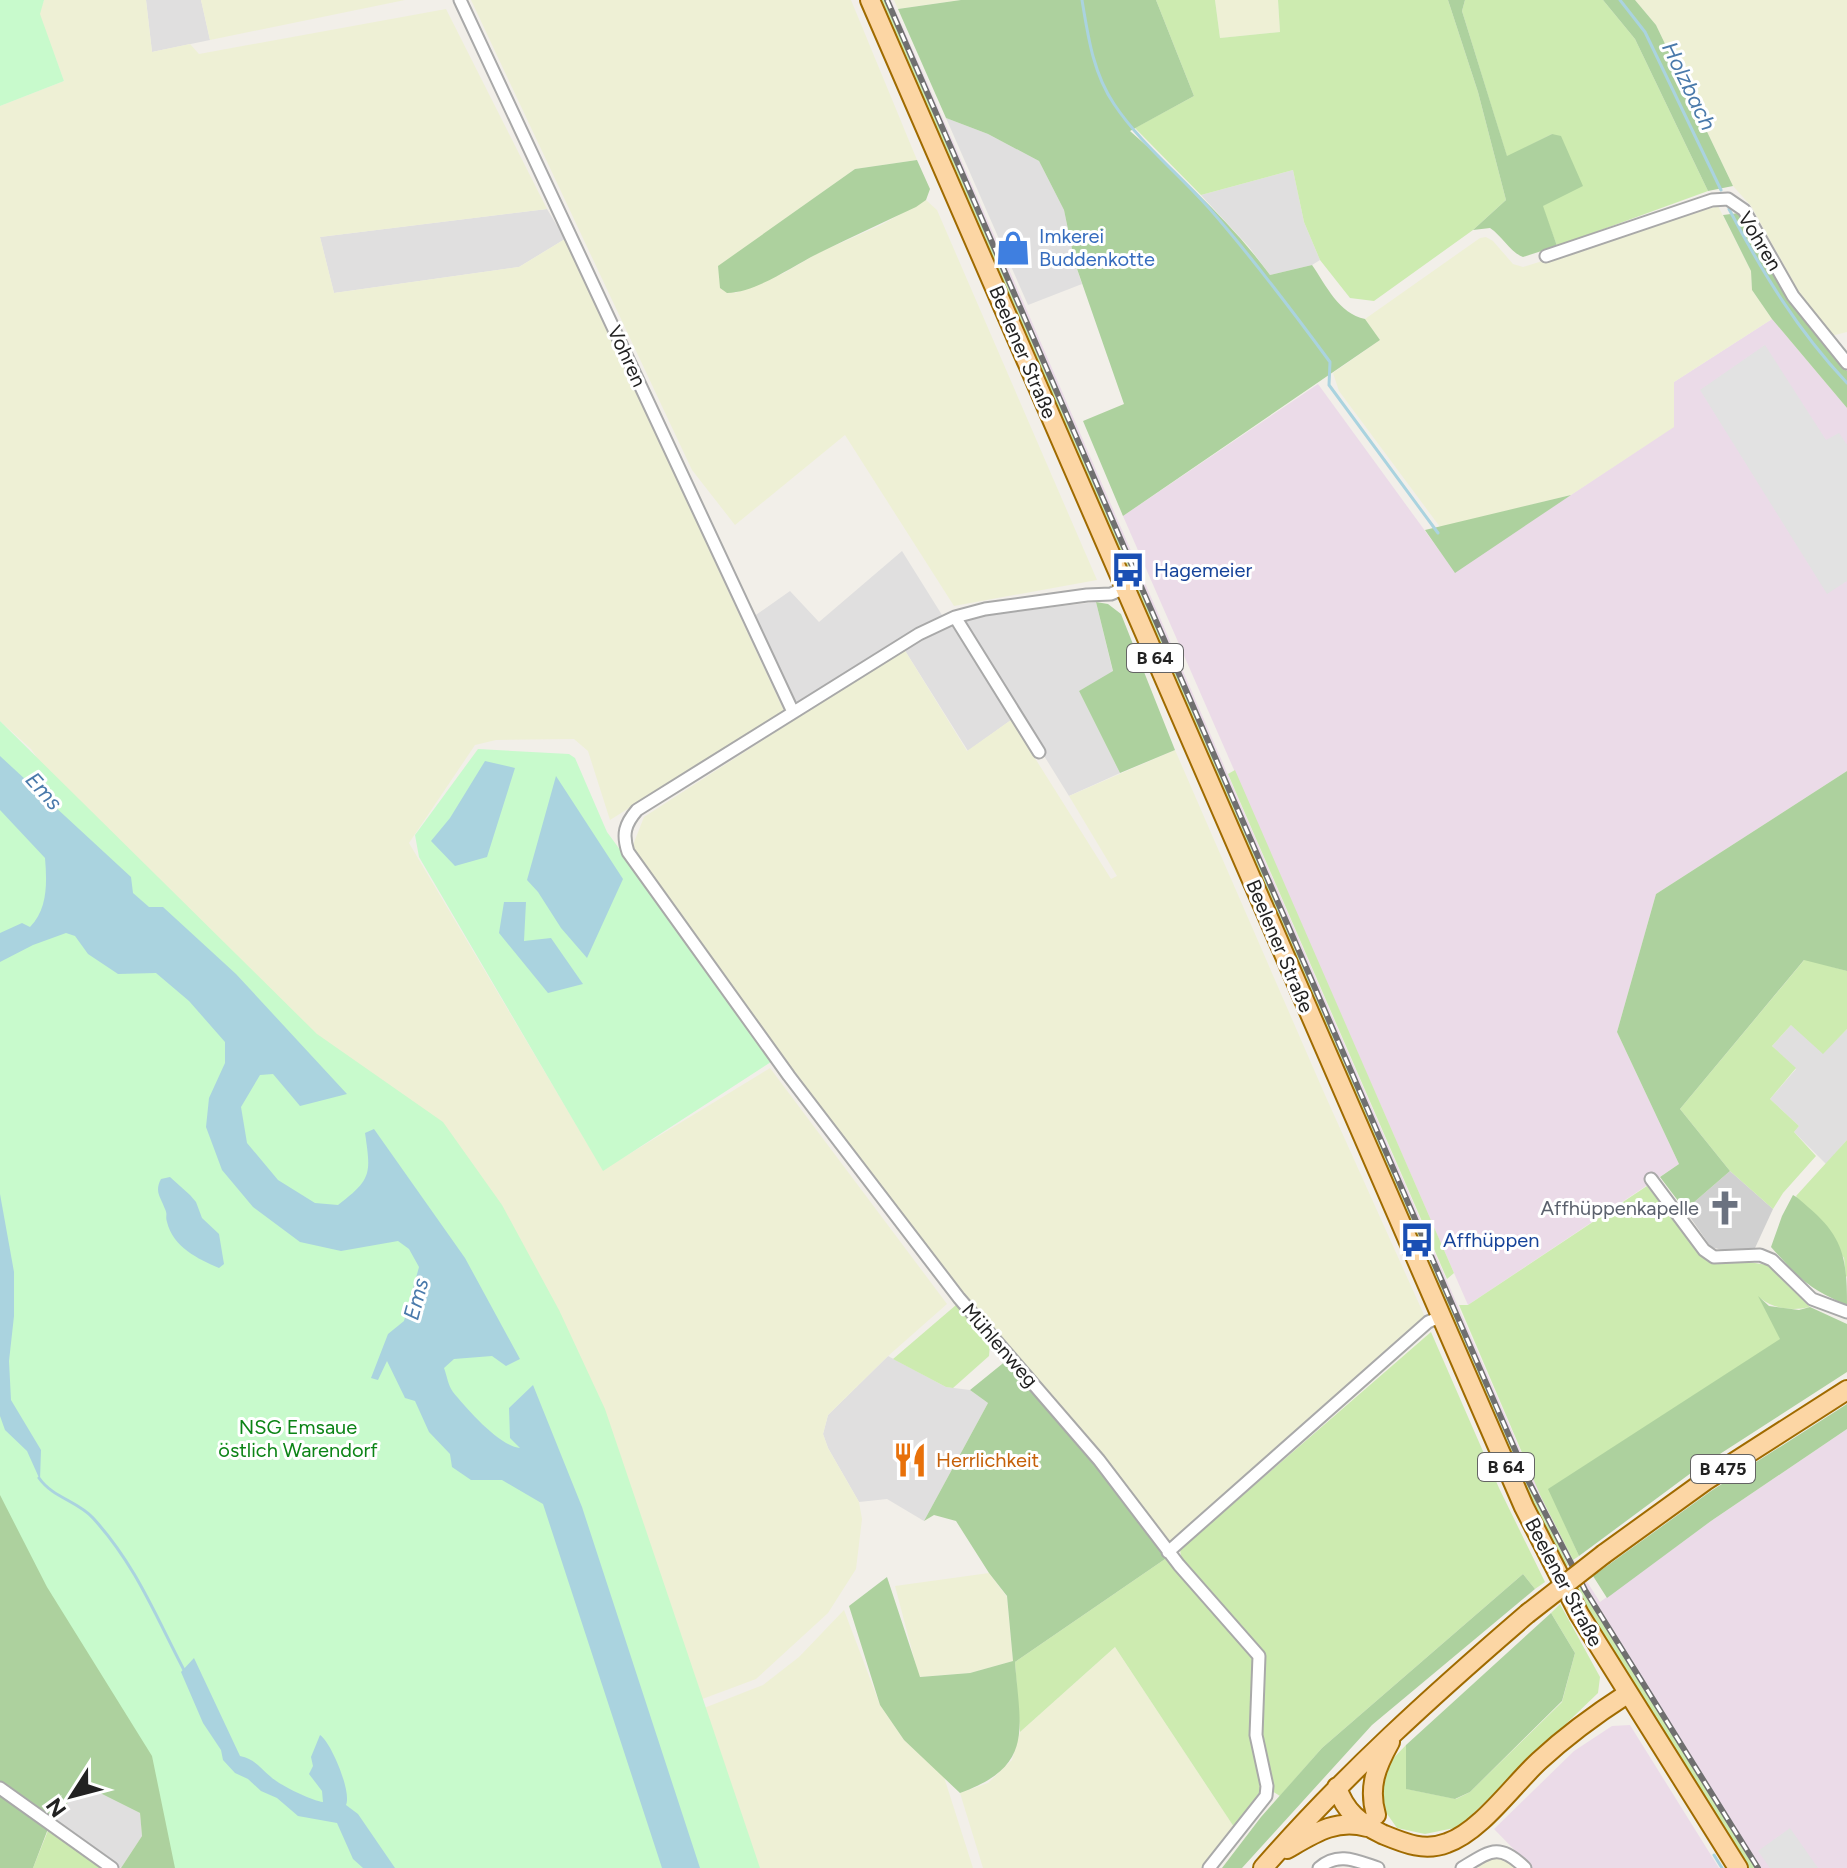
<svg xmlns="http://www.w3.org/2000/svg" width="1847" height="1868" viewBox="0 0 1847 1868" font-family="Figtree,sans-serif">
	<rect width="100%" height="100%" fill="#f2efe9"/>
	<path fill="#e0dfdf" d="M 146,0 L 201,0 L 210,40 L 152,52 Z
		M 946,118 L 988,134 L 1039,161 L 1064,210 L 1075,263 L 1082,284 L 1028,305 Z
		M 1293,170 L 1304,222 L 1320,260 L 1312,265 L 1270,275 L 1249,247 L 1201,195 Z
		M 547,209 L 565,239 L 519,267 L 334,293 L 320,237 Z
		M 902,551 L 942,615 L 794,704 L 753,617 L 790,591 L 819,622 Z
		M 1096,602 L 1113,672 L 1079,691 L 1120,773 L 1069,796 L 963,625 L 966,619 L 986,615 Z
		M 952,626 L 1011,720 L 968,751 L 904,649 Z
		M 1791,1025 L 1837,1039 L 1847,1029 L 1847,1140 L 1826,1164 L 1794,1132 L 1799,1126 L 1770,1099 L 1796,1069 L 1772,1046 Z
		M 888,1356 L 946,1387 L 970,1390 L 988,1403 L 924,1521 L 887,1499 L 859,1502 L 828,1448 L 823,1434 L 828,1415 Z
		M 84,1785 L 140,1813 L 142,1836 L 121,1868 L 51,1821 Z"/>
	<path fill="#ebdbe8" d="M 885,0 L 891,0 L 1025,306 L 1521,1452 L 1573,1560 L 1600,1602 L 1711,1521 L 1847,1429 L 1847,1868 L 1755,1868 L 1602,1623 L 1557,1544 L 1497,1413 Z
		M 1772,319 L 1847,408 L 1847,771 L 1656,894 L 1617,1032 L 1679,1164 L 1468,1305 L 1123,516 L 1318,384 L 1455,572 L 1673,427 L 1674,382 Z
		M 1630,1725 L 1719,1868 L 1532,1868 L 1494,1829 L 1574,1751 L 1612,1726 Z"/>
	<path fill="#d0d0d0" d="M 1730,1171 L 1773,1209 L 1755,1248 L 1752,1249 L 1726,1251 L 1711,1247 L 1685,1210 Z"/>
	<path fill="#eef0d5" d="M 44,0 L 146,0 L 152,52 L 190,44 L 199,54 L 446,9 L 547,209 L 320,237 L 334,293 L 519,267 L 565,239 L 784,711 L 610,820 L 588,751 L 574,739 L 496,740 L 475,745 L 409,843 L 603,1170 L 770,1068 L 947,1304 L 888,1356 L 828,1415 L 823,1434 L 828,1448 L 859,1502 L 862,1519 L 856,1569 L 828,1613 L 756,1679 L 697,1701 L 31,749 L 0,721 L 0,106 L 64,81 L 39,14 Z
		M 201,0 L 405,0 L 210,40 Z
		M 471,0 L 851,0 L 917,160 L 855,169 L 719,266 L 735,293 L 784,273 L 818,253 L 879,226 L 926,200 L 937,210 L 1097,580 L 954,606 L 845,435 L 735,525 L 692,470 Z
		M 894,0 L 961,0 L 898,9 Z
		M 1215,0 L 1278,0 L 1280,32 L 1220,38 Z
		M 1635,0 L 1847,0 L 1847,332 L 1831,336 L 1798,290 L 1751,206 L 1733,186 L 1656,25 Z
		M 1718,206 L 1751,271 L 1752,290 L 1772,319 L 1674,382 L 1674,427 L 1571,495 L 1440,527 L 1339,391 L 1333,373 L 1380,340 L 1365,319 L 1480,238 L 1486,237 L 1493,241 L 1513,264 L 1523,267 Z
		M 904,649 L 967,751 L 1011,720 L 1111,879 L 1117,876 L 1069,796 L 1175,750 L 1325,1095 L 1425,1317 L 1170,1542 L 1104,1457 L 980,1313 L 906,1222 L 631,850 L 644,817 Z
		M 989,1573 L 1007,1597 L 1013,1661 L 970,1673 L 919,1677 L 895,1586 Z
		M 844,1610 L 880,1705 L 904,1740 L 944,1777 L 973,1868 L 736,1868 L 681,1717 L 763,1685 L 799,1657 Z
		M 1115,1647 L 1234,1827 L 1203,1868 L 983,1868 L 960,1793 L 988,1783 L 1012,1760 L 1020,1732 Z
		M 1499,1857 L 1517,1868 L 1477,1868 L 1490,1859 Z"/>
	<path fill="#cdebb0" d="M 879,0 L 885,0 L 1497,1413 L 1568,1565 L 1566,1567 L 1518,1473 Z
		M 1156,0 L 1215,0 L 1220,38 L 1280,32 L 1278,0 L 1448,0 L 1478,92 L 1506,200 L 1473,230 L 1374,301 L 1350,298 L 1320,260 L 1304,222 L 1293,170 L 1201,195 L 1135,128 L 1194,96 Z
		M 1465,0 L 1603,0 L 1635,39 L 1708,191 L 1557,246 L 1542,206 L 1582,185 L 1552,134 L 1507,157 L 1462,11 Z
		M 1235,770 L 1454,1273 L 1447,1279 L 1228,774 Z
		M 1805,959 L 1847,971 L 1847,1029 L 1823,1054 L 1791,1025 L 1772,1046 L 1796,1068 L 1770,1099 L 1799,1126 L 1794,1132 L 1816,1156 L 1783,1193 L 1773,1209 L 1730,1171 L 1680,1109 Z
		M 1847,1140 L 1847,1276 L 1846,1277 L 1844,1258 L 1796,1196 Z
		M 1647,1186 L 1700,1254 L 1767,1265 L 1810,1307 C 1792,1311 1774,1309 1760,1298 L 1781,1339 L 1549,1489 L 1579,1556 L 1573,1560 L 1541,1497 L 1459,1305 L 1468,1305 Z
		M 956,1305 L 990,1344 L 989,1356 L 953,1388 L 946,1387 L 893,1359 Z
		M 1431,1332 L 1499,1488 L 1545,1582 L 1535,1589 L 1523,1574 L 1322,1748 L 1280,1796 L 1272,1791 L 1261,1751 L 1264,1655 L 1182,1562 L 1180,1550 Z
		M 1168,1557 L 1254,1656 L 1253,1752 L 1263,1789 L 1258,1801 L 1234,1827 L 1115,1647 L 1020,1732 L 1015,1662 Z
		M 1581,1587 L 1755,1868 L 1749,1868 L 1576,1590 Z
		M 1560,1604 L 1600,1677 L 1598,1693 L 1459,1827 L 1425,1834 L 1397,1828 L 1380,1804 L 1386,1766 L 1406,1745 L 1407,1789 L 1456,1799 L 1470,1792 L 1562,1702 L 1575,1653 L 1551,1613 Z
		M 49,1828 L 105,1868 L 33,1868 Z"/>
	<path fill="#add19e" d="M 961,0 L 1156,0 L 1194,96 L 1130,131 C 1180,176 1230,221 1270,275 L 1312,265 C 1326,285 1339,314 1365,319 L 1380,340 L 1123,516 L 1083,421 L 1124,404 L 1075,263 L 1064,210 L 1039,161 L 988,134 L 946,118 L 898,9 Z
		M 1448,0 L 1465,0 L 1462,11 L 1507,156 L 1552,134 L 1561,136 L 1583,186 L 1543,206 L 1557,246 L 1523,257 C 1510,252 1502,236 1490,228 L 1473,230 L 1506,200 L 1478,92 Z
		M 1603,0 L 1635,0 L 1656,25 L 1733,186 L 1708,191 L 1635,39 Z
		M 917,160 L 930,189 L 926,200 L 916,207 C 884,222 851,237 819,253 C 792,266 758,292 727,293 L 720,288 L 718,266 L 855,169 Z
		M 1739,213 L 1788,300 L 1847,371 L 1847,408 L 1772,319 L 1752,290 L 1751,271 L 1723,215 Z
		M 1571,495 L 1455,573 L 1425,530 Z
		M 1096,602 L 1108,604 L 1121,614 L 1175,750 L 1120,773 L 1079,691 L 1113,671 Z
		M 1847,771 L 1847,971 L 1804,960 L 1680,1109 L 1730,1171 L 1685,1210 L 1660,1177 L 1679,1164 L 1617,1032 L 1656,894 Z
		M 1793,1195 C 1799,1198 1803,1203 1808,1207 C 1844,1237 1847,1260 1847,1305 C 1807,1288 1799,1278 1771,1247 L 1782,1216 Z
		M 1758,1296 L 1769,1306 L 1799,1310 L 1810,1307 L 1847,1324 L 1847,1372 L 1695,1470 L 1579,1556 L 1548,1489 L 1780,1339 Z
		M 1007,1360 L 1096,1462 L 1168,1557 L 1015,1662 C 1020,1729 1035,1766 960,1793 L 904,1740 L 880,1705 L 849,1606 L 887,1577 L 920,1677 L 970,1673 L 1013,1661 L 1007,1596 L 989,1573 L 956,1521 L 934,1515 L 924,1521 L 988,1403 L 970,1390 Z
		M 1847,1404 L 1847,1429 L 1711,1521 L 1607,1598 L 1593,1576 L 1711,1491 Z
		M 0,1416 L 308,1868 L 121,1868 L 142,1836 L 140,1813 L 84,1785 L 51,1821 L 33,1868 L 0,1868 Z
		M 1523,1574 L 1535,1589 L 1372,1725 L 1242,1868 L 1222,1868 L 1261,1817 L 1322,1748 Z
		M 1551,1613 L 1575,1653 L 1562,1701 L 1470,1792 L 1455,1799 L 1406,1789 L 1406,1745 Z"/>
	<path fill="#c8facc" d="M 0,0 L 44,0 L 40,14 L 64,81 L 0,106 Z
		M 0,721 L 317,1034 L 443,1122 L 502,1205 L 559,1310 L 605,1409 L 760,1868 L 175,1868 L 152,1756 L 47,1587 L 0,1495 Z
		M 478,749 L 569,754 L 575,758 L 607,832 L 774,1060 L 603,1171 L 419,857 L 415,835 Z"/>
	<path fill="#e2e2e2" d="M 1765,345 L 1826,440 L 1839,433 L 1847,445 L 1847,581 L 1827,594 L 1700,390 Z
		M 1790,1828 L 1818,1868 L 1770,1868 L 1758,1851 Z"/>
	<path fill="#aad3df" d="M 0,756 L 131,877 L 133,893 L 149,907 L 163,907 L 236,974 L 347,1094 L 300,1106 L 273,1074 L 260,1075 L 241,1107 L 247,1143 L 278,1180 L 315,1203 L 338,1205 C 372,1179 371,1174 365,1133 L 374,1129 L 465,1258 L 520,1359 L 506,1366 L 492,1356 L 454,1359 L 444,1368 C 447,1376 448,1385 453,1392 C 467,1409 499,1446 520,1448 L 510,1438 L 509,1408 L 533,1385 L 582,1507 L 700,1868 L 662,1868 L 543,1504 L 502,1480 L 471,1480 L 452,1467 L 450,1454 L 429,1432 L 415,1401 L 405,1398 L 387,1361 L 378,1380 L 371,1378 L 388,1334 L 404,1321 L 419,1267 L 409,1249 L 398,1241 L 341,1251 L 300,1242 L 253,1207 L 222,1170 L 206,1127 L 209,1098 L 225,1063 L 225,1042 L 189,1001 L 156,973 L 118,974 L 88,954 L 75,936 L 66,933 L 33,945 L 0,962 L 0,933 L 22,923 L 30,927 C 48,909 47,882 45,858 L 0,810 Z
		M 485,761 L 515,768 L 487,857 L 455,866 L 431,841 L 450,818 Z
		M 556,776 L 623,879 L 587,958 L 561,928 L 538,892 L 527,880 Z
		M 504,902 L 526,902 L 524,941 L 551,938 L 583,984 L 548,993 L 499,933 Z
		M 170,1177 L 190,1195 L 196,1202 L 202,1218 L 219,1234 L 224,1264 L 219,1268 C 198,1259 173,1247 167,1222 C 165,1215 168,1216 165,1209 C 161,1197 154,1192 161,1179 Z
		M 0,1194 L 14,1272 L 14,1316 L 9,1361 L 11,1400 L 41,1450 L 40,1480 L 27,1451 L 5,1430 L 0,1416 Z
		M 194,1658 L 240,1756 C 255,1759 260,1768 271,1777 C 279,1785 313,1801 323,1802 L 322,1791 L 309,1774 L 313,1766 L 311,1757 L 320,1735 C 331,1742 352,1792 346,1805 L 358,1814 L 395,1868 L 363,1868 L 353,1859 L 337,1823 L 298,1816 L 277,1798 L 261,1791 L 248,1779 L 235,1773 L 223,1760 L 221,1750 L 203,1723 L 181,1672 Z"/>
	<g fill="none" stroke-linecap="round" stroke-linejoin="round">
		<path stroke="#aad3df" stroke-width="3" d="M 1082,0 C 1088,36 1093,73 1114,104 C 1140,143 1178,173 1209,208 C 1252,257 1291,309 1330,362 L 1329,385 L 1438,533
			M 1620,0 L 1645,32 L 1721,190
			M 1729,209 C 1762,272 1798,331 1847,383
			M 39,1478 C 53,1498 78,1501 93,1518 C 136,1565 156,1617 185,1672
			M 1714,1855 L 1722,1868"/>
		<g stroke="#a9a9a9" stroke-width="15">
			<path id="street" d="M 460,0 L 793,712
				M 1546,256 L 1712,200 L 1728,199 L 1744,210 L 1793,296 L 1847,363
				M 1125,588 L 1111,594 L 1087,595 L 985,609 L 955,617 L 919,634 L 637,810 C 625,824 622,834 628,852 L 789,1076 L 959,1298 L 1099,1460 L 1179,1565 L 1259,1656 L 1256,1735 L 1267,1786 L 1266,1796 L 1209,1868
				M 955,617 L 1039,752
				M 1651,1179 L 1704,1250 L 1714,1257 L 1760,1255 L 1772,1260 L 1812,1299 L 1847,1312
				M 1168,1552 L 1428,1322 L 1440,1317
				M 0,1788 L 112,1868
				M 1319,1868 C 1338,1851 1357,1861 1378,1868
				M 1462,1868 C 1490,1851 1499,1842 1525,1868"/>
		</g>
		<g stroke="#a06b00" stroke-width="22">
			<path id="primary" d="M 870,0 L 1524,1507 L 1579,1614 L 1738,1868
				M 1604,1554 L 1705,1481 L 1847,1390
				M 1337,1787 C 1345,1812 1360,1823 1382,1834 C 1404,1843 1424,1852 1447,1843 C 1480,1832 1513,1785 1539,1761 C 1566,1736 1596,1714 1627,1694
				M 1376,1815 C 1368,1787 1376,1767 1390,1742
				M 1287,1849 C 1313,1834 1336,1818 1367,1827
				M 1263,1868 C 1344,1775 1434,1694 1527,1614"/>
		</g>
		<use href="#street" stroke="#fff" stroke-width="11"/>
		<use href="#primary" stroke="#fcd6a4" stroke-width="18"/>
		<g stroke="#707070" stroke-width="6">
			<path id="rail" d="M 887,0 L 1529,1482 L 1585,1590 L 1758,1868"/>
		</g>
		<use href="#rail" stroke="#fff" stroke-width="3" stroke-dasharray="9" stroke-linecap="butt"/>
		<g stroke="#a06b00" stroke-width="22" stroke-linecap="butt">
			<path id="primary-bridge" d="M 1527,1614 L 1604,1554"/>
		</g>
		<use href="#primary-bridge" stroke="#fcd6a4" stroke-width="18"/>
	</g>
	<defs>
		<g id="shop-bare" transform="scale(2.76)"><path d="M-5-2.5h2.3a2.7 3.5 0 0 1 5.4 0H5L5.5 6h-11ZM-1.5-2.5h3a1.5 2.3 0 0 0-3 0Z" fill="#3f7fe0" stroke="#fff" stroke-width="2.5" paint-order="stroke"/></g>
		<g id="bus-bare" transform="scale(2.76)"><path d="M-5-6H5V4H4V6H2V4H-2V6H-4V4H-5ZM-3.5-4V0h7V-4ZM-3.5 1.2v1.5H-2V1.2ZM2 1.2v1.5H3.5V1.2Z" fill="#1a4fb4" stroke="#fff" stroke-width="2.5" paint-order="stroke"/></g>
		<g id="church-bare" transform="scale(2.76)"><path d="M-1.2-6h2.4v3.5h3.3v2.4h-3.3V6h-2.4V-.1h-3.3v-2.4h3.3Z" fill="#6b7280" stroke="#fff" stroke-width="2.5" paint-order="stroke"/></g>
		<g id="restaurant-bare" transform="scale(2.76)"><path d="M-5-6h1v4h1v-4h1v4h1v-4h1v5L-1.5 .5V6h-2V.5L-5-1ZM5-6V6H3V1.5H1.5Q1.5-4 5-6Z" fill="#e8710a" stroke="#fff" stroke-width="2.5" paint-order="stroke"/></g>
	</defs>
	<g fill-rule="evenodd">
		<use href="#shop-bare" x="1013" y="248"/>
		<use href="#bus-bare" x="1128" y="570"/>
		<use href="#church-bare" x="1725" y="1208"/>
		<use href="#bus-bare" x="1417" y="1240"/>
		<use href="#restaurant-bare" x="910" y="1460"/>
	</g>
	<g text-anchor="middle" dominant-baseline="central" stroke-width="6" stroke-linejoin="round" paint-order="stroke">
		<g fill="#fff" stroke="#646464" stroke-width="2">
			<rect x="1127" y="644" width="56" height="28" rx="6"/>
			<rect x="1478" y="1453" width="56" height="28" rx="6"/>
			<rect x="1691" y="1455" width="64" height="28" rx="6"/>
		</g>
		<g font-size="18" font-weight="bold" fill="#222">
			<text x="1155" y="658">B 64</text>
			<text x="1506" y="1467">B 64</text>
			<text x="1723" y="1469">B 475</text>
		</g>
		<g font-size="20" fill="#366cbe" stroke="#fff" text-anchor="start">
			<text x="1039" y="236">Imkerei<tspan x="1039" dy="23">Buddenkotte</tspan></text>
		</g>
		<g font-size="20" fill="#222" stroke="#fff">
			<text transform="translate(1760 241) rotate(59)">Vohren</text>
			<text transform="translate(1023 352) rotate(67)">Beelener Straße</text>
			<text transform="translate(627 356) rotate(65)">Vohren</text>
			<text transform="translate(1280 946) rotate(67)">Beelener Straße</text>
			<text transform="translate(1000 1345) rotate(49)">Mühlenweg</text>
			<text transform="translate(1564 1582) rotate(62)">Beelener Straße</text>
		</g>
		<g font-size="20" fill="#164399" stroke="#fff" text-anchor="start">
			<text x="1154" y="570">Hagemeier</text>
			<text x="1443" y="1240">Affhüppen</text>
		</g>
		<g font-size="20" fill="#5b616d" stroke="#fff" text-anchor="end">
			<text x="1699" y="1208">Affhüppenkapelle</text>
		</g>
		<g font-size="20" fill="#0c8416" stroke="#fff">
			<text x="298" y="1427">NSG Emsaue<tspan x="298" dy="23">östlich Warendorf</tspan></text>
		</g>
		<g font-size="20" fill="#c56008" stroke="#fff" text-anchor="start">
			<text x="936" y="1460">Herrlichkeit</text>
		</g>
		<g font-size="22" font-style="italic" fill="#4a7aab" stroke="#fff">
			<text transform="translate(1689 86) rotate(64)">Holzbach</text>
			<text transform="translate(44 791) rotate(48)">Ems</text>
			<text transform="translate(416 1299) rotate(-75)">Ems</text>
		</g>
	</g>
	<g transform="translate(72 1796) rotate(234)" stroke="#ffffff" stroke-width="6" paint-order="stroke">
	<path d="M0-6L14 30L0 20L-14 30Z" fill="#222222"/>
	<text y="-12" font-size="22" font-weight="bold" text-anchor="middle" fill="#222222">N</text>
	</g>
</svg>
